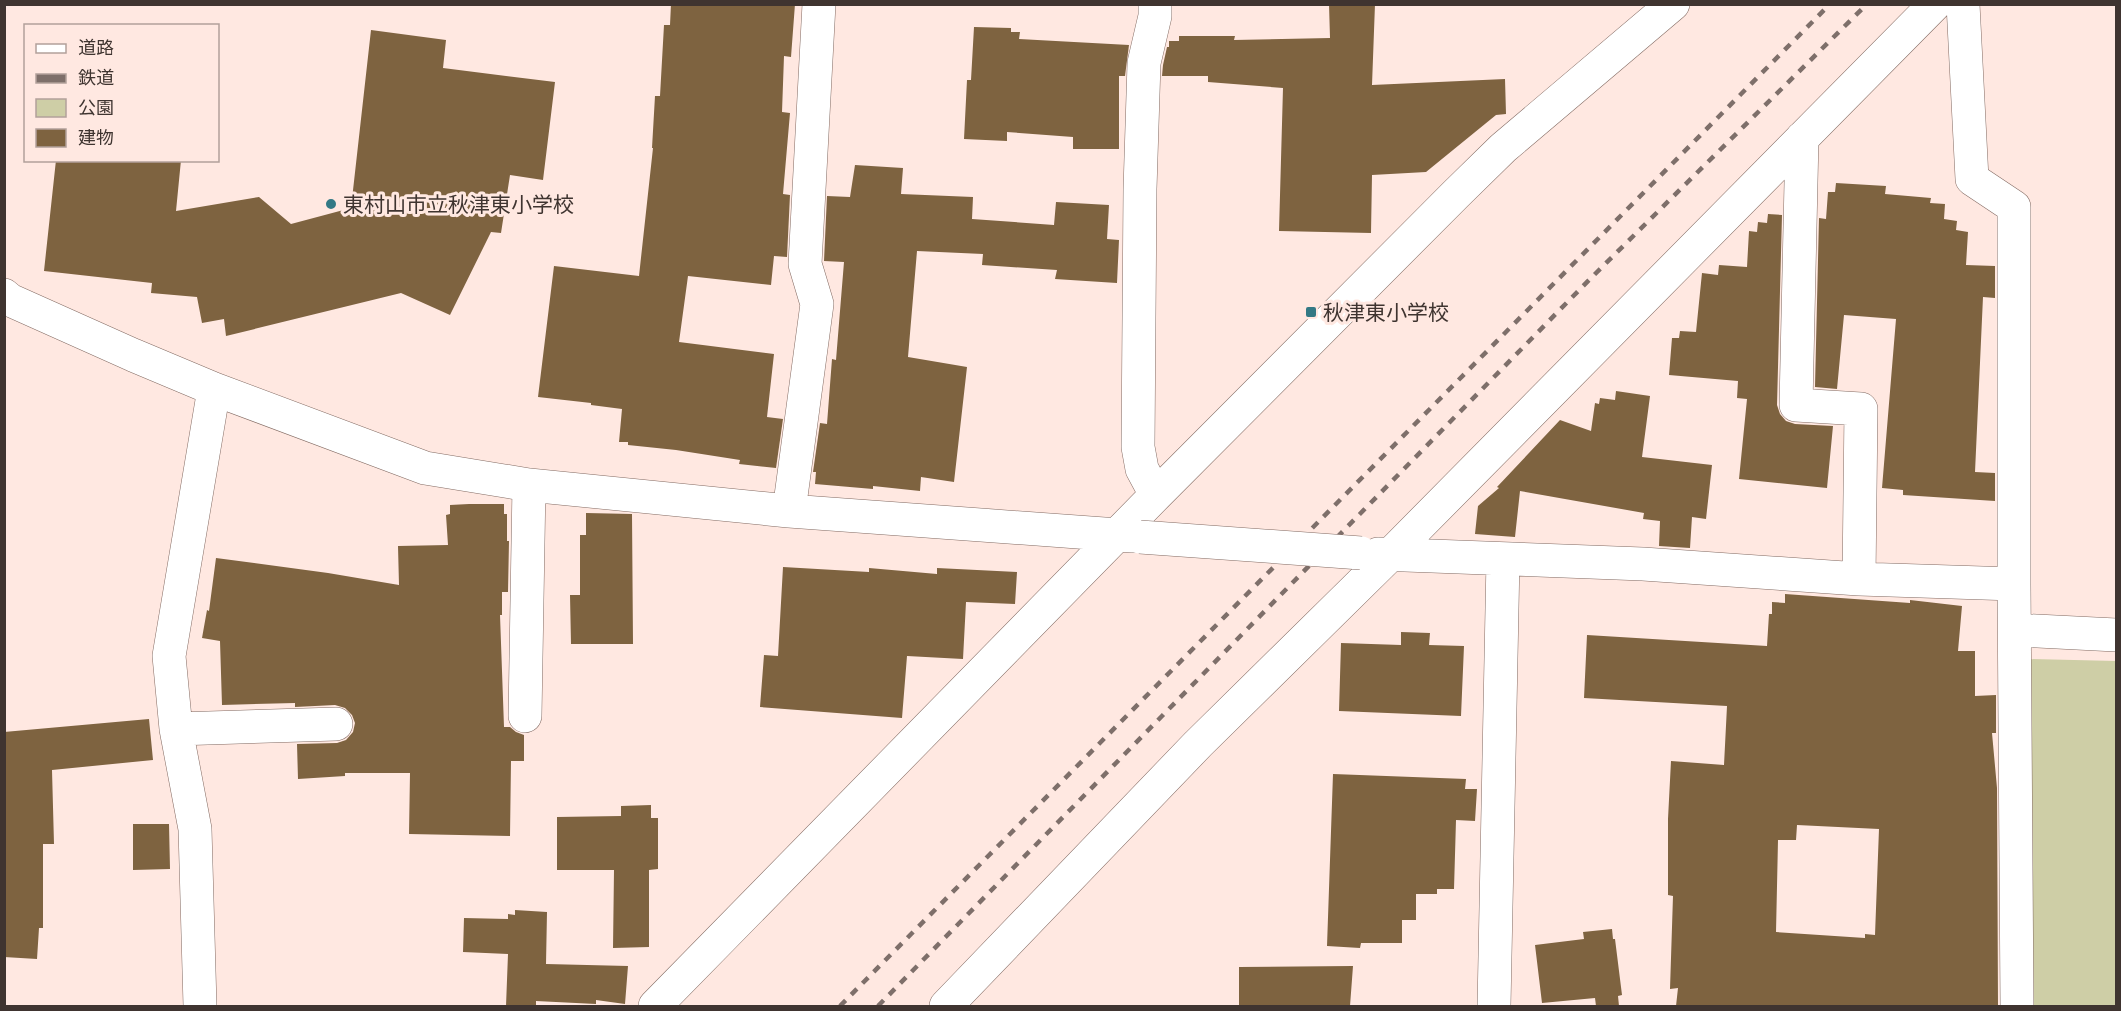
<svg xmlns="http://www.w3.org/2000/svg" width="2121" height="1011" viewBox="0 0 2121 1011" font-family="'Noto Sans','Noto Sans JP',sans-serif">
	<rect width="100%" height="100%" fill="#ffe8e1"/>
	<path fill="#cecea6" d="M 2027,659 L 2116,661 L 2116,1006 L 2031,1006 Z"/>
	<path fill="#7e6340" fill-rule="evenodd" d="M 671,4 L 795,4 L 791,57 L 784,56 L 782,112 L 790,113 L 783,194 L 790,195 L 787,257 L 774,256 L 771,285 L 688,276 L 679,342 L 774,354 L 767,417 L 783,419 L 776,468 L 739,464 L 740,460 L 676,450 L 628,445 L 628,442 L 619,442 L 622,409 L 591,405 L 591,403 L 538,397 L 554,266 L 639,276 L 653,148 L 652,148 L 655,96 L 660,96 L 664,25 L 670,25 Z
		M 1329,4 L 1375,4 L 1372,85 L 1505,79 L 1506,114 L 1496,115 L 1426,172 L 1372,175 L 1371,233 L 1279,231 L 1283,88 L 1208,82 L 1208,76 L 1162,76 L 1163,65 L 1167,47 L 1169,47 L 1169,41 L 1179,41 L 1179,36 L 1235,36 L 1234,40 L 1330,38 Z
		M 974,27 L 1011,28 L 1011,32 L 1020,32 L 1019,39 L 1129,45 L 1125,76 L 1119,76 L 1119,149 L 1073,149 L 1073,137 L 1007,132 L 1007,141 L 964,139 L 967,80 L 971,80 Z
		M 371,30 L 446,40 L 443,68 L 555,82 L 543,180 L 510,175 L 501,233 L 491,232 L 450,315 L 401,293 L 226,336 L 224,319 L 202,323 L 197,297 L 151,293 L 152,283 L 44,271 L 56,160 L 181,160 L 176,211 L 259,197 L 291,224 L 351,208 Z
		M 855,165 L 903,168 L 901,194 L 973,197 L 972,219 L 1054,225 L 1056,202 L 1109,205 L 1107,239 L 1119,240 L 1117,283 L 1055,279 L 1057,270 L 982,265 L 983,254 L 917,251 L 908,357 L 967,367 L 954,482 L 921,477 L 920,491 L 873,486 L 873,489 L 815,484 L 816,472 L 813,472 L 820,423 L 827,424 L 832,359 L 836,360 L 844,262 L 824,261 L 827,196 L 850,197 Z
		M 1836,183 L 1886,186 L 1885,194 L 1931,198 L 1930,203 L 1945,204 L 1944,219 L 1957,221 L 1956,230 L 1968,232 L 1966,265 L 1995,266 L 1995,298 L 1983,297 L 1975,472 L 1995,473 L 1995,501 L 1903,495 L 1903,490 L 1882,488 L 1896,319 L 1844,315 L 1837,389 L 1815,387 L 1819,218 L 1826,219 L 1828,192 L 1835,192 Z
		M 1768,214 L 1782,215 L 1777,405 L 1780,414 L 1786,421 L 1795,424 L 1833,426 L 1827,488 L 1739,479 L 1747,399 L 1737,398 L 1738,381 L 1669,375 L 1672,338 L 1679,338 L 1680,331 L 1696,332 L 1702,273 L 1718,275 L 1719,265 L 1747,267 L 1749,231 L 1757,232 L 1758,222 L 1767,223 Z
		M 1616,391 L 1650,396 L 1642,457 L 1712,465 L 1706,519 L 1692,517 L 1690,548 L 1659,546 L 1660,521 L 1643,519 L 1644,513 L 1520,491 L 1515,537 L 1475,534 L 1478,506 L 1499,488 L 1497,487 L 1560,420 L 1591,431 L 1595,403 L 1599,404 L 1600,398 L 1615,400 Z
		M 469,504 L 504,504 L 504,514 L 507,514 L 507,541 L 509,541 L 508,592 L 502,592 L 502,615 L 500,615 L 504,727 L 510,727 L 516,732 L 524,735 L 524,761 L 511,761 L 510,836 L 409,834 L 410,773 L 345,773 L 345,776 L 298,779 L 297,744 L 337,743 L 346,740 L 353,732 L 355,723 L 352,715 L 345,708 L 335,705 L 295,707 L 295,703 L 222,705 L 220,641 L 202,638 L 207,610 L 209,611 L 216,558 L 328,573 L 399,585 L 398,546 L 448,545 L 446,515 L 450,514 L 450,505 Z
		M 586,513 L 632,514 L 633,644 L 571,644 L 570,595 L 580,595 L 580,535 L 586,535 Z
		M 783,567 L 869,572 L 869,568 L 937,574 L 937,568 L 1017,572 L 1015,604 L 966,602 L 963,659 L 907,656 L 902,718 L 760,707 L 764,655 L 778,656 Z
		M 1785,594 L 1910,603 L 1910,600 L 1962,606 L 1958,651 L 1975,651 L 1975,696 L 1996,695 L 1996,733 L 1992,733 L 1997,788 L 1998,1006 L 1676,1006 L 1678,988 L 1670,989 L 1673,896 L 1668,895 L 1668,819 L 1671,761 L 1724,765 L 1727,706 L 1584,698 L 1587,635 L 1767,646 L 1769,614 L 1772,614 L 1772,602 L 1785,603 ZM 1797,825 L 1879,829 L 1875,935 L 1865,934 L 1865,938 L 1776,932 L 1778,840 L 1796,840 Z
		M 1401,632 L 1430,633 L 1429,645 L 1464,646 L 1461,716 L 1339,711 L 1341,643 L 1401,645 Z
		M 149,719 L 153,760 L 52,770 L 54,844 L 43,844 L 43,928 L 39,928 L 37,959 L 4,957 L 4,732 Z
		M 1333,774 L 1466,779 L 1465,789 L 1477,789 L 1475,821 L 1456,820 L 1454,889 L 1437,889 L 1437,894 L 1416,894 L 1416,920 L 1402,920 L 1402,943 L 1361,943 L 1360,948 L 1327,946 Z
		M 651,805 L 651,818 L 658,818 L 658,869 L 649,870 L 649,947 L 613,948 L 614,870 L 557,870 L 557,817 L 621,816 L 621,806 Z
		M 133,824 L 169,824 L 170,869 L 133,870 Z
		M 515,910 L 547,912 L 546,964 L 628,966 L 625,1004 L 596,1000 L 596,1004 L 536,1001 L 536,1006 L 506,1006 L 508,954 L 463,952 L 464,918 L 508,919 L 508,914 L 515,915 Z
		M 1612,929 L 1613,939 L 1615,939 L 1622,995 L 1618,996 L 1619,1006 L 1596,1006 L 1595,998 L 1542,1003 L 1535,945 L 1584,939 L 1583,932 Z
		M 1353,966 L 1350,1006 L 1239,1006 L 1239,967 Z"/>
	<g fill="none" stroke-linecap="round" stroke-linejoin="round">
		<g stroke="#836b63" stroke-width="34">
			<path id="minor" d="M 1155,4 L 1155,16 L 1144,63 L 1140,189 L 1138,447 L 1142,469 L 1156,495
				M 1963,4 L 1972,179 L 2014,207 L 2014,584
				M 1802,138 L 1796,405 L 1861,409 L 1859,579
				M 4,295 L 10,300 L 133,355 L 214,389 L 425,468 L 529,485 L 789,511 L 1132,536
				M 789,511 L 817,304 L 805,264 L 819,4
				M 1378,554 L 1643,564 L 1859,579 L 2014,584 L 2017,1006
				M 2016,630 L 2116,635
				M 525,716 L 529,485
				M 176,729 L 336,724
				M 200,1006 L 195,829 L 176,729 L 169,656 L 214,389
				M 655,1006 L 1156,495 L 1456,194 L 1503,148 L 1673,4
				M 946,1006 L 1198,744 L 1390,555 L 1935,4
				M 1494,1006 L 1503,559"/>
		</g>
		<use href="#minor" stroke="#fff" stroke-width="33"/>
		<path stroke="#7e6f6a" stroke-width="4.5" stroke-dasharray="8 8" stroke-linecap="butt" d="M 840,1006 L 1830,4
			M 878,1006 L 1589,280 L 1867,4"/>
		<g stroke="#836b63" stroke-width="34" stroke-linecap="butt">
			<path id="minor-bridge" d="M 1140,537 L 1361,553"/>
		</g>
		<use href="#minor-bridge" stroke="#fff" stroke-width="33"/>
	</g>
	<g fill="#337985" stroke="#ffe8e1" stroke-width="2">
		<circle cx="331" cy="204" r="6"/>
		<rect x="1305" y="306" width="12" height="12" rx="3"/>
	</g>
	<g text-anchor="middle" dominant-baseline="central" stroke-width="6" stroke-linejoin="round" paint-order="stroke">
		<g font-size="21" fill="#3f3430" stroke="#ffe8e1" text-anchor="start">
			<text x="343" y="204">東村山市立秋津東小学校</text>
			<text x="1323" y="312">秋津東小学校</text>
		</g>
	</g>
	<rect width="2121" height="1011" fill="none" stroke="#3f3430" stroke-width="12"/>
	<rect x="24" y="24" width="195" height="138" fill="#ffe8e1" stroke="#b2a09a" stroke-width="1.5"/>
	<rect x="36" y="44" width="30" height="9" fill="#ffffff" stroke="#b2a09a" stroke-width="1.5"/>
	<text x="78" y="54" font-size="18" fill="#3f3430">道路</text>
	<rect x="36" y="74" width="30" height="9" fill="#7e6f6a" stroke="#b2a09a" stroke-width="1.5"/>
	<text x="78" y="84" font-size="18" fill="#3f3430">鉄道</text>
	<rect x="36" y="99" width="30" height="18" fill="#cecea6" stroke="#b2a09a" stroke-width="1.5"/>
	<text x="78" y="114" font-size="18" fill="#3f3430">公園</text>
	<rect x="36" y="129" width="30" height="18" fill="#7e6340" stroke="#b2a09a" stroke-width="1.5"/>
	<text x="78" y="144" font-size="18" fill="#3f3430">建物</text>
</svg>
